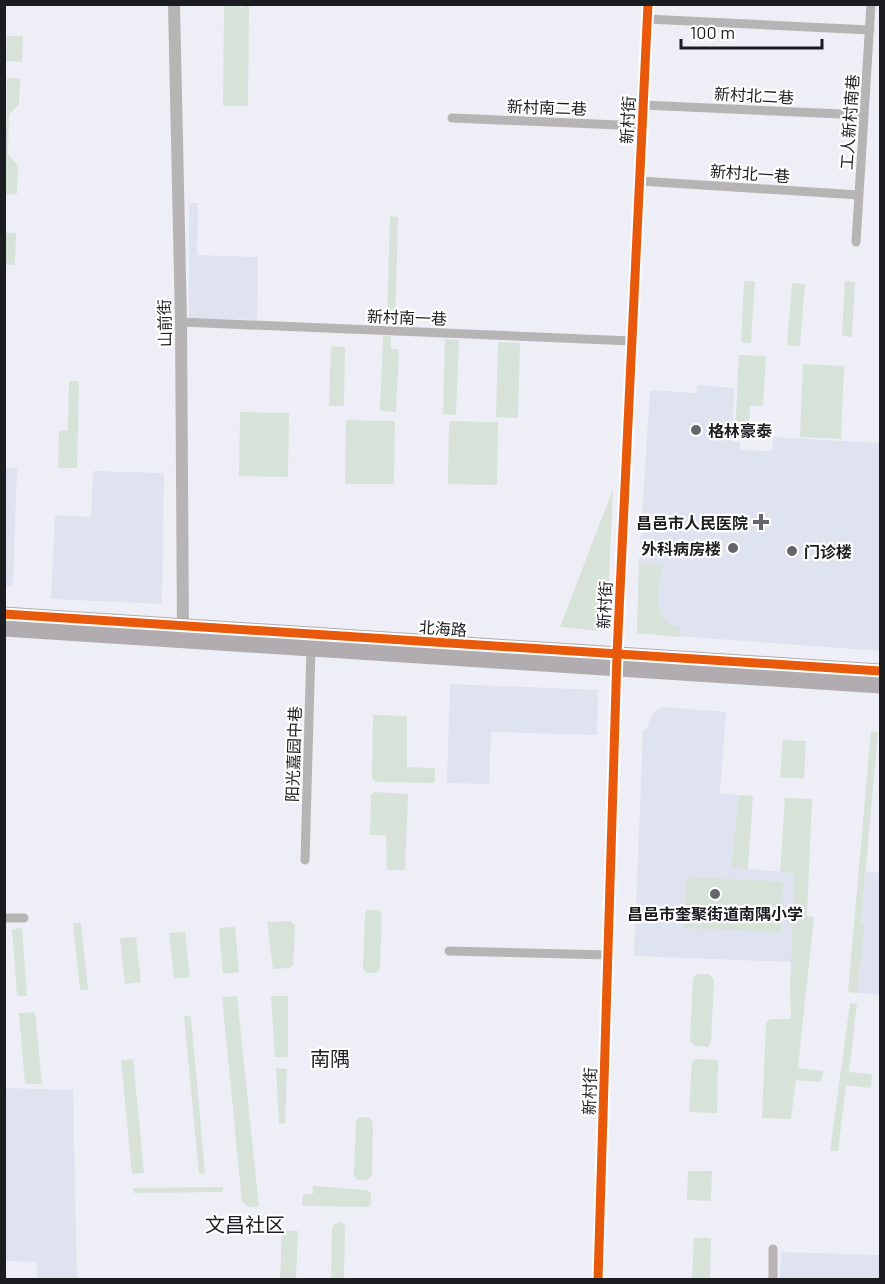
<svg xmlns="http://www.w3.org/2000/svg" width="885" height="1284" viewBox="0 0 885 1284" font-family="Barlow,'Noto Sans SC',sans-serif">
	<rect width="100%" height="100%" fill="#eeeff6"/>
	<path fill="#dfe3ef" d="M 189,203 L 198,203 L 197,255 L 258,257 L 257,320 L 189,318 Z
		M 697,385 L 734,388 L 732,441 L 740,442 L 740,450 L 772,451 L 773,437 L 880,443 L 880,651 L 637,633 L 639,564 L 650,390 L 696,393 Z
		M 4,468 L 17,468 L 13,586 L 5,586 Z
		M 93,471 L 164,473 L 162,604 L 51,599 L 55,515 L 91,517 Z
		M 450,684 L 598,690 L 597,735 L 491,732 L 489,784 L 447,783 Z
		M 664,707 L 726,712 L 720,793 L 739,795 L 731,867 L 795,873 L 792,962 L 634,956 L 643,730 L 646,730 L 651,716 L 659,708 Z
		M 866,871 L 880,873 L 880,995 L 857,993 L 865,924 L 861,923 Z
		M 5,1088 L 73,1090 L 77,1279 L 37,1279 L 37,1262 L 5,1261 Z
		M 781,1252 L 880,1255 L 880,1279 L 780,1280 Z"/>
	<path fill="#d7e2d9" d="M 224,5 L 243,7 L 244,5 L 249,5 L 248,106 L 223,106 Z
		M 7,36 L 23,36 L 22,62 L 6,61 Z
		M 7,78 L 20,78 L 19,104 L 9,115 L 8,154 L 18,166 L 17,194 L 5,195 Z
		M 390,216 L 398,217 L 395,324 L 387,323 Z
		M 5,233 L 16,233 L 15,265 L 5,264 Z
		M 744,281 L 755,281 L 751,343 L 741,342 Z
		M 845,281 L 855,282 L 852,337 L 842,336 Z
		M 792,283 L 805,284 L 800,346 L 787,345 Z
		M 383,336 L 391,336 L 391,349 L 399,349 L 396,412 L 380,411 Z
		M 445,339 L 459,340 L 456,415 L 443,414 Z
		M 498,342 L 520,343 L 518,418 L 496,417 Z
		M 331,346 L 345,347 L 344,406 L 329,406 Z
		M 739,355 L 766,356 L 763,406 L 750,406 L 749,434 L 735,433 Z
		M 803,364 L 844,366 L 841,439 L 800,437 Z
		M 69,381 L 79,381 L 77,468 L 58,468 L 59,431 L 68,430 Z
		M 240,412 L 289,413 L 288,477 L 239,476 Z
		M 346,420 L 395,421 L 394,484 L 345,484 Z
		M 449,421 L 498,422 L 497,485 L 448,484 Z
		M 613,489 L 607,624 L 601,631 L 560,627 Z
		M 639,564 L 662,565 C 660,589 648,622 680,627 L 680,637 L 637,633 Z
		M 373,715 L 407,716 L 407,767 L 435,768 L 435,781 L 433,783 L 376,782 L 372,779 Z
		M 871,731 L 878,732 L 861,923 L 865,924 L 857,993 L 848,992 Z
		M 783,740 L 806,741 L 804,779 L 780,777 Z
		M 374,792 L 408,794 L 405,870 L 387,870 L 386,835 L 370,835 L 371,795 Z
		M 739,795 L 753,796 L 748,869 L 731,867 Z
		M 785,798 L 812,799 L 807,916 L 814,917 L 798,1068 L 824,1071 L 820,1082 L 796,1080 L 791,1119 L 762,1118 L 766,1023 L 770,1019 L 791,1019 L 790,983 L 795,873 L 780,872 Z
		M 687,877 L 783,882 L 781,932 L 683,928 Z
		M 367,910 L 378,910 L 382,914 L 380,969 L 376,973 L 366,973 L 363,968 L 365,913 Z
		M 291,921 L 295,925 L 293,965 L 289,968 L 273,969 L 267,922 Z
		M 73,923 L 81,923 L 88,990 L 80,990 Z
		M 235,927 L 239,972 L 223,974 L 219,928 Z
		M 22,928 L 27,996 L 17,996 L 12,929 Z
		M 185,932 L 190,977 L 174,979 L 169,933 Z
		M 136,937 L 141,982 L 125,984 L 120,938 Z
		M 697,974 L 709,974 L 714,980 L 711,1042 L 708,1047 L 694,1046 L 690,1041 L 693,978 Z
		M 237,996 L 259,1207 L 248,1207 L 242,1202 L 222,997 Z
		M 271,996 L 288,996 L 288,1057 L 275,1057 Z
		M 850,1003 L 857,1004 L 849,1072 L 872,1074 L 871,1088 L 846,1085 L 838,1151 L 830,1151 Z
		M 35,1012 L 42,1084 L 25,1084 L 19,1013 Z
		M 184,1016 L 191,1016 L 205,1173 L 199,1174 Z
		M 133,1059 L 144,1173 L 132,1174 L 121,1060 Z
		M 696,1059 L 718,1060 L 717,1113 L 689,1112 L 692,1062 Z
		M 276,1068 L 287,1069 L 285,1123 L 279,1124 Z
		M 359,1117 L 370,1118 L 373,1122 L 372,1176 L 367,1180 L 357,1180 L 354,1175 L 356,1121 Z
		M 688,1171 L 712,1171 L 711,1201 L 687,1200 Z
		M 313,1186 L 367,1190 L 371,1193 L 371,1204 L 367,1207 L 302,1206 L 303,1194 L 313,1194 Z
		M 223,1187 L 223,1192 L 134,1193 L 133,1188 Z
		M 341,1222 L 345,1226 L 344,1279 L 331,1279 L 332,1229 L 334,1224 Z
		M 282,1230 L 298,1231 L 296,1279 L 280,1279 Z
		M 694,1238 L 711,1238 L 710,1279 L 692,1279 Z"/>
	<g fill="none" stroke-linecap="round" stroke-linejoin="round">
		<path stroke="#b7b4b5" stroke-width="9" d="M 647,19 L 870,30
			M 643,105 L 864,115
			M 452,118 L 642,126
			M 639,181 L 859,195
			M 856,242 L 871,4
			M 181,322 L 632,341
			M 305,860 L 311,649
			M 4,918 L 24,918
			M 449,951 L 608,955
			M 773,1249 L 773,1280"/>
		<path stroke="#b7b4b5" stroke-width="12" d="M 174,4 L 181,322 L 183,633
			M 598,1280 L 617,654 L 648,4"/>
		<path stroke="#b0acaf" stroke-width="15" d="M 4,614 L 880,671
			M 4,629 L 880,686"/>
		<g stroke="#fff" stroke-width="13">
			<path id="cycleway" d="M 4,614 L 880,671
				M 598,1280 L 617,654 L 648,4"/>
		</g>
		<use href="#cycleway" stroke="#e8590c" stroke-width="9"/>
	</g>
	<g fill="#65666b" stroke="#fff" stroke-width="2">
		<circle cx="696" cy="430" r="6"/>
		<path d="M758 513h6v6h6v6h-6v6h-6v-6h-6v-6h6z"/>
		<circle cx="733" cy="548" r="6"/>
		<circle cx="792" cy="551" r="6"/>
		<circle cx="715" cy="894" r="6"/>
	</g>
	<g text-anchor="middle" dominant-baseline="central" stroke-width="4.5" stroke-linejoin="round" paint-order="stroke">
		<g font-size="16" fill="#1b1d20" stroke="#fff">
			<text transform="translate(754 95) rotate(3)">新村北二巷</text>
			<text transform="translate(547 107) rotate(2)">新村南二巷</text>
			<text transform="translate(627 120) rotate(-87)">新村街</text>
			<text transform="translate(849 122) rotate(-86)">工人新村南巷</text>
			<text transform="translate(750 173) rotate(4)">新村北一巷</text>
			<text transform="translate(407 317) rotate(2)">新村南一巷</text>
			<text transform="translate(164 323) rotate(-91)">山前街</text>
			<text transform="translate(604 605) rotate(-87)">新村街</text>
			<text transform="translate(443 628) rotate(4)">北海路</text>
			<text transform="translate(293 754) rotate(-88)">阳光嘉园中巷</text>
			<text transform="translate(589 1091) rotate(-88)">新村街</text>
		</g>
		<g font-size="16" font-weight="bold" fill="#1b1d20" stroke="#fff" text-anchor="start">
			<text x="708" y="430">格林豪泰</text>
			<text x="748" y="522" text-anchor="end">昌邑市人民医院</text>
			<text x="721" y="548" text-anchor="end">外科病房楼</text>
			<text x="804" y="551">门诊楼</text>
			<text x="715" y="913" text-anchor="middle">昌邑市奎聚街道南隅小学</text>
		</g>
		<g font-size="20" fill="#1b1d20" stroke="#fff">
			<text x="330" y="1058">南隅</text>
			<text x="245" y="1224">文昌社区</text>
		</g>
	</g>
	<rect width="885" height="1284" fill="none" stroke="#1b1d20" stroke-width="12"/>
	<path d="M681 39v9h141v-9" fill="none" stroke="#1b1d20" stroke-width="3"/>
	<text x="690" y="39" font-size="18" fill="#1b1d20" stroke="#ffffff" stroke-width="4.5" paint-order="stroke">100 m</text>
</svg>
